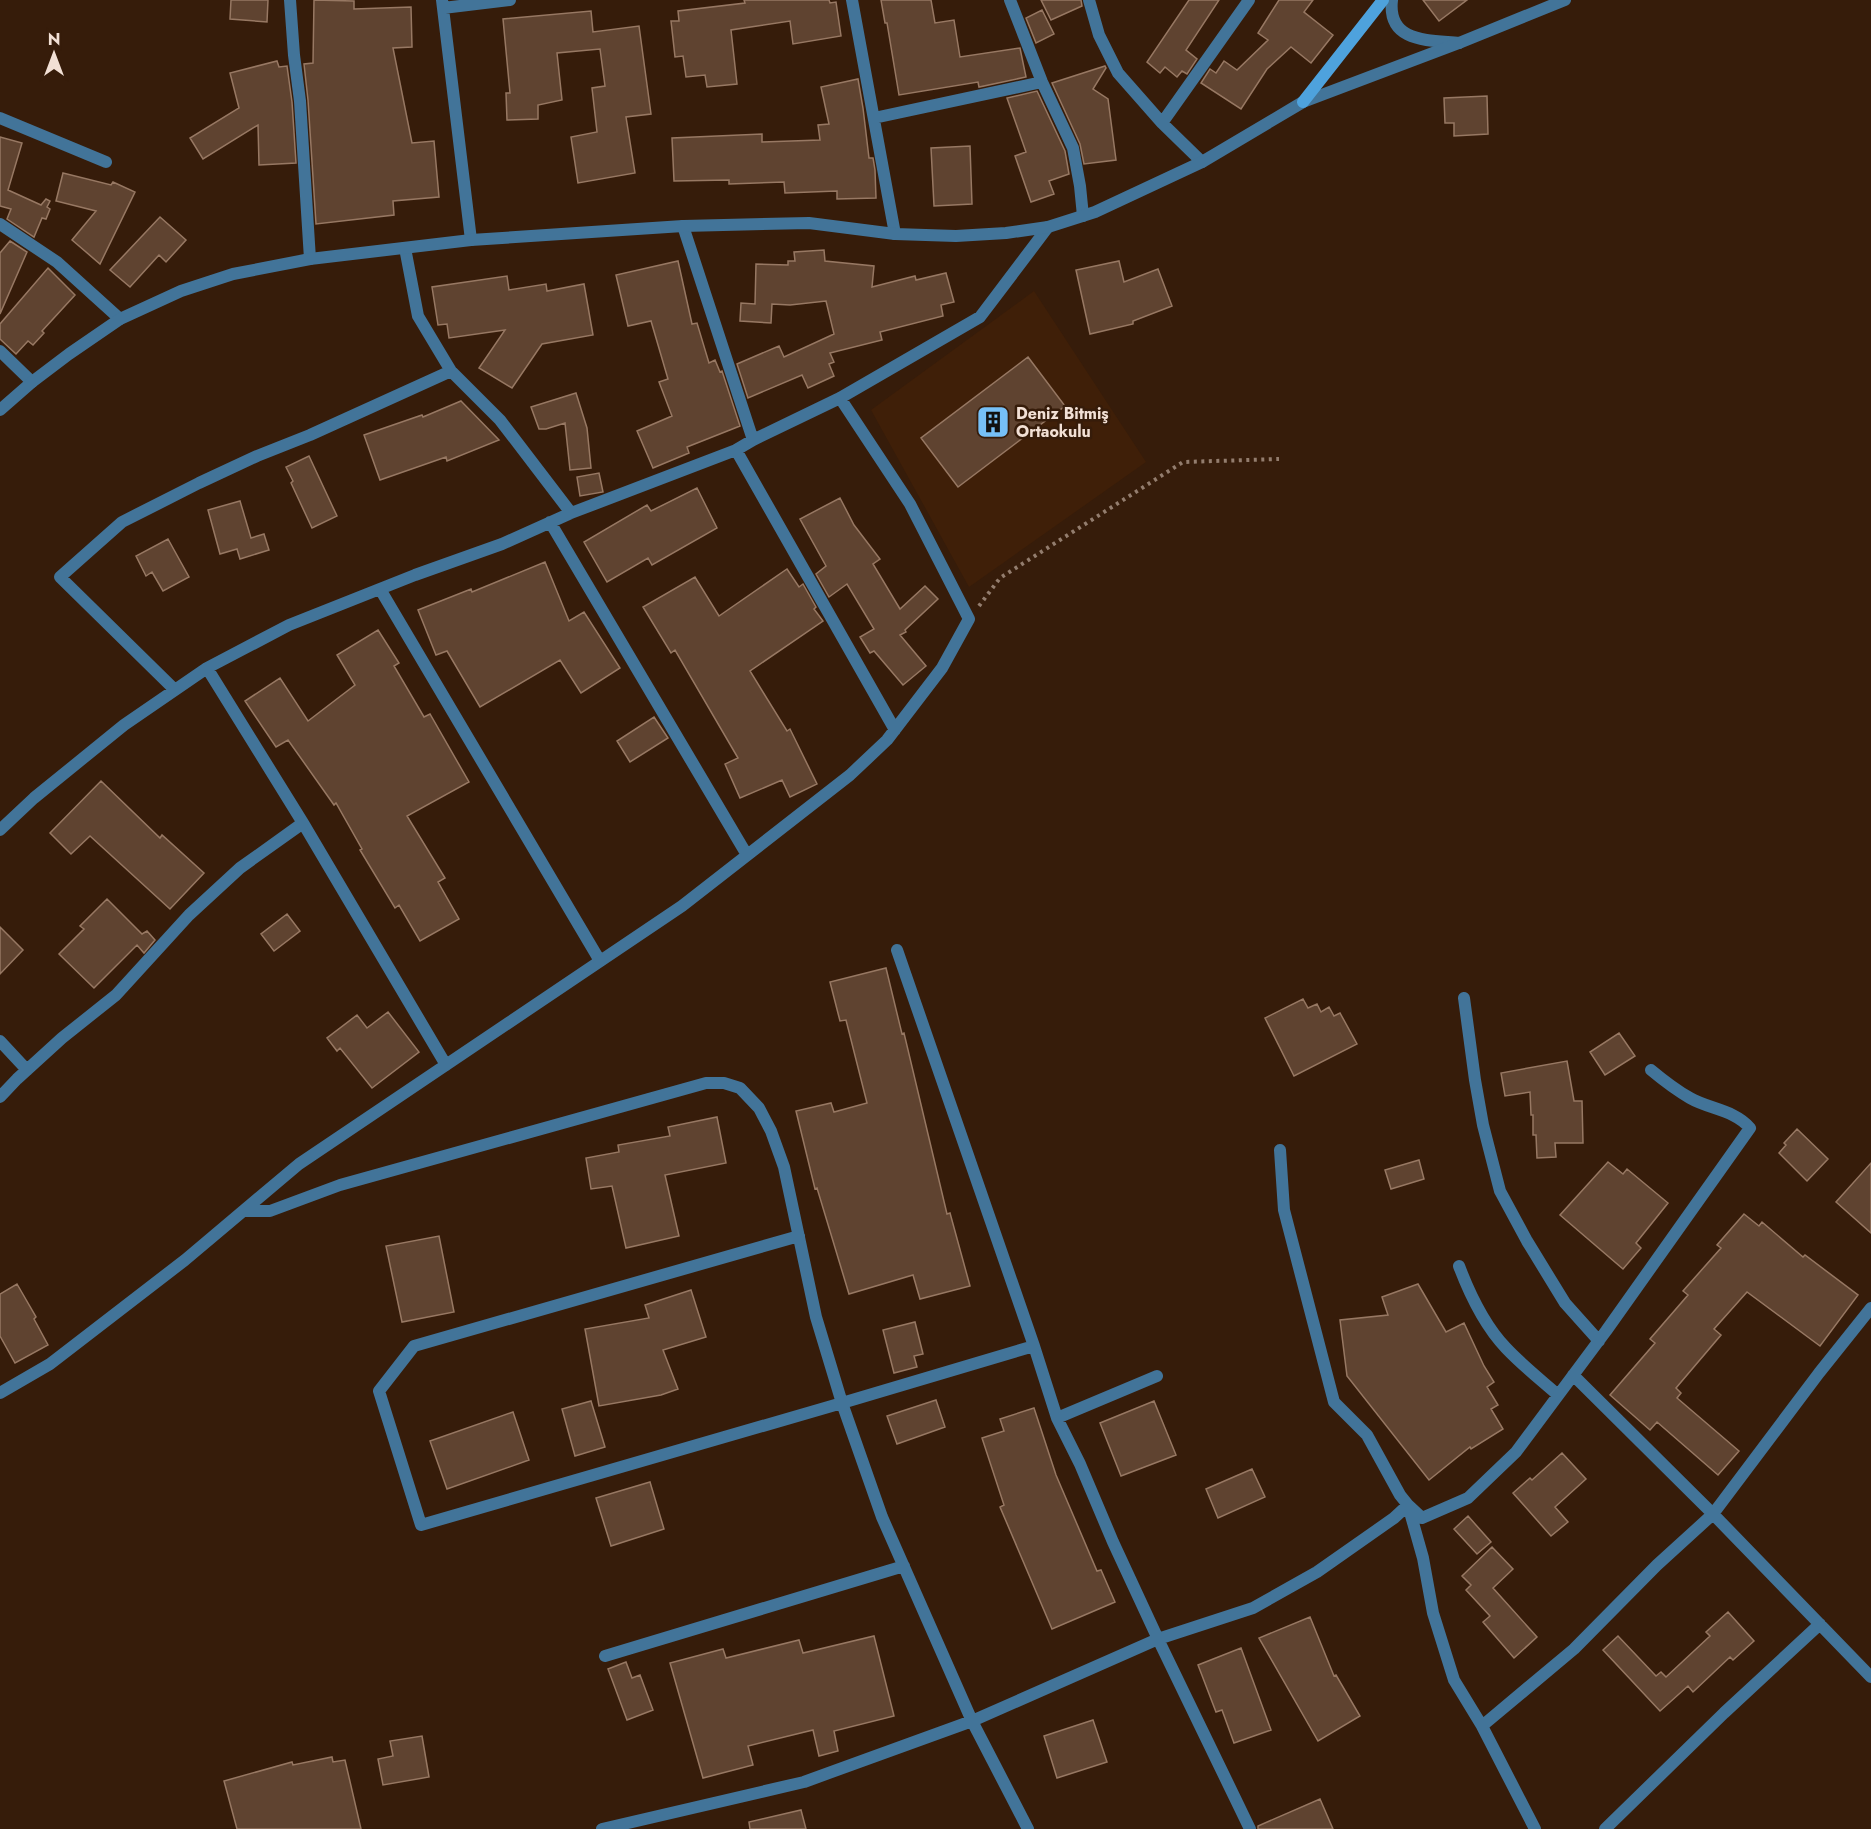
<svg xmlns="http://www.w3.org/2000/svg" width="1871" height="1829" viewBox="0 0 1871 1829" font-family="Jost,sans-serif">
	<rect width="100%" height="100%" fill="#361c0a"/>
	<path fill="#3f1f08" d="M 1034,291 L 1146,462 L 969,587 L 871,410 Z"/>
	<path fill="#5f4330" stroke="#977863" stroke-width="1.5" d="M 231,0 L 268,0 L 267,22 L 230,19 Z
		M 314,0 L 354,1 L 354,9 L 411,7 L 412,47 L 393,48 L 412,143 L 434,141 L 439,197 L 393,201 L 394,215 L 316,224 L 308,100 L 304,64 L 313,63 Z
		M 744,0 L 829,0 L 830,3 L 836,2 L 841,36 L 793,44 L 790,21 L 731,30 L 737,84 L 707,87 L 705,75 L 686,77 L 683,56 L 675,57 L 671,21 L 679,21 L 678,11 L 745,3 Z
		M 881,0 L 931,0 L 935,23 L 954,20 L 960,57 L 1020,48 L 1026,77 L 979,87 L 978,82 L 899,95 L 887,23 L 885,23 Z
		M 1041,0 L 1081,0 L 1082,6 L 1051,20 Z
		M 1189,0 L 1219,0 L 1186,50 L 1197,59 L 1187,74 L 1182,71 L 1177,77 L 1165,67 L 1160,73 L 1147,62 Z
		M 1279,0 L 1313,0 L 1304,12 L 1333,35 L 1311,63 L 1291,47 L 1267,69 L 1241,109 L 1201,83 L 1210,69 L 1216,73 L 1224,61 L 1237,70 L 1268,40 L 1258,33 Z
		M 1423,0 L 1467,0 L 1439,21 Z
		M 1042,10 L 1054,34 L 1036,43 L 1026,18 Z
		M 591,11 L 593,32 L 639,26 L 651,114 L 626,117 L 635,173 L 578,183 L 571,137 L 597,132 L 592,88 L 605,86 L 600,49 L 557,53 L 562,100 L 538,105 L 538,119 L 507,120 L 506,93 L 510,93 L 503,19 Z
		M 277,61 L 279,67 L 287,66 L 292,102 L 296,163 L 259,165 L 258,125 L 203,159 L 190,138 L 239,108 L 230,73 Z
		M 1105,66 L 1106,68 L 1093,89 L 1108,99 L 1116,160 L 1084,164 L 1080,144 L 1052,83 Z
		M 858,79 L 863,108 L 869,158 L 873,158 L 875,170 L 876,198 L 837,199 L 837,191 L 785,193 L 784,182 L 729,184 L 729,180 L 674,181 L 672,138 L 762,134 L 762,142 L 820,140 L 818,125 L 829,124 L 821,87 Z
		M 1037,91 L 1065,151 L 1069,174 L 1049,181 L 1054,194 L 1031,202 L 1015,156 L 1026,152 L 1007,98 Z
		M 1487,96 L 1488,134 L 1454,136 L 1454,123 L 1445,123 L 1444,98 Z
		M 0,137 L 22,143 L 8,190 L 41,205 L 46,199 L 50,201 L 47,207 L 50,209 L 46,219 L 42,218 L 34,237 L 7,219 L 11,209 L 0,206 Z
		M 970,146 L 972,204 L 934,206 L 931,148 Z
		M 63,173 L 111,185 L 113,182 L 135,192 L 100,264 L 72,240 L 96,211 L 56,201 Z
		M 160,217 L 186,240 L 166,262 L 159,255 L 130,287 L 110,270 Z
		M 10,241 L 27,252 L 0,314 L 0,253 Z
		M 824,250 L 825,261 L 874,266 L 872,287 L 915,276 L 916,280 L 946,273 L 954,302 L 941,305 L 943,316 L 880,332 L 882,340 L 830,353 L 834,362 L 829,364 L 834,376 L 808,388 L 802,375 L 748,398 L 737,364 L 779,346 L 784,357 L 834,334 L 826,301 L 790,305 L 772,304 L 771,323 L 740,321 L 741,303 L 755,304 L 756,264 L 788,265 L 788,261 L 795,261 L 794,252 Z
		M 678,261 L 692,324 L 697,323 L 709,363 L 715,360 L 720,372 L 722,371 L 740,426 L 687,447 L 689,453 L 653,468 L 637,431 L 672,416 L 659,382 L 668,379 L 651,321 L 628,326 L 616,275 Z
		M 1119,261 L 1124,282 L 1158,269 L 1172,306 L 1133,321 L 1133,324 L 1090,334 L 1076,270 Z
		M 48,268 L 75,295 L 42,331 L 44,333 L 33,345 L 28,341 L 16,354 L 0,339 L 0,324 Z
		M 507,276 L 509,290 L 546,284 L 547,291 L 584,284 L 593,335 L 542,344 L 512,388 L 479,368 L 505,330 L 449,338 L 447,324 L 438,325 L 432,287 Z
		M 1028,357 L 1065,406 L 958,487 L 921,438 Z
		M 576,393 L 587,428 L 591,468 L 570,470 L 565,423 L 546,429 L 539,429 L 531,407 Z
		M 461,401 L 499,440 L 447,461 L 446,457 L 380,480 L 364,435 L 422,415 L 423,417 Z
		M 309,456 L 337,516 L 312,528 L 291,483 L 293,481 L 286,467 Z
		M 599,473 L 603,492 L 580,496 L 577,477 Z
		M 697,488 L 717,528 L 652,565 L 648,558 L 607,582 L 584,542 L 647,505 L 651,511 Z
		M 840,498 L 854,525 L 880,559 L 873,564 L 900,609 L 925,586 L 938,599 L 905,630 L 906,632 L 900,635 L 926,666 L 903,685 L 874,651 L 870,653 L 860,637 L 874,629 L 847,584 L 829,597 L 816,574 L 826,566 L 800,519 Z
		M 240,501 L 251,538 L 264,534 L 269,550 L 240,559 L 237,549 L 220,554 L 208,510 Z
		M 168,539 L 189,577 L 163,591 L 152,572 L 146,576 L 136,556 Z
		M 545,562 L 569,621 L 584,612 L 620,668 L 581,693 L 560,660 L 480,707 L 447,651 L 436,655 L 418,610 L 471,589 L 472,592 Z
		M 787,569 L 799,587 L 803,584 L 816,607 L 814,609 L 823,621 L 750,671 L 787,731 L 790,729 L 817,784 L 790,797 L 782,780 L 740,798 L 725,764 L 738,758 L 675,650 L 671,653 L 643,607 L 695,577 L 719,616 Z
		M 378,630 L 399,663 L 394,666 L 424,717 L 430,714 L 469,782 L 407,816 L 445,878 L 438,882 L 459,919 L 420,941 L 399,905 L 395,908 L 360,850 L 362,849 L 336,803 L 334,805 L 288,740 L 276,747 L 245,701 L 280,678 L 308,721 L 355,685 L 337,655 Z
		M 654,717 L 668,738 L 630,762 L 617,741 Z
		M 101,781 L 160,838 L 162,835 L 204,873 L 170,909 L 90,836 L 71,854 L 50,833 Z
		M 107,899 L 142,934 L 147,931 L 155,940 L 144,953 L 137,945 L 94,988 L 59,954 L 84,929 L 80,926 Z
		M 287,914 L 300,931 L 274,951 L 261,934 Z
		M 0,927 L 23,950 L 0,974 Z
		M 886,968 L 902,1034 L 904,1033 L 947,1214 L 950,1213 L 970,1286 L 920,1299 L 913,1275 L 849,1294 L 817,1188 L 815,1189 L 796,1111 L 831,1103 L 834,1112 L 867,1103 L 846,1020 L 840,1021 L 830,982 Z
		M 1303,999 L 1308,1008 L 1317,1004 L 1321,1012 L 1329,1007 L 1334,1016 L 1340,1013 L 1357,1044 L 1294,1076 L 1265,1018 Z
		M 388,1012 L 419,1052 L 372,1088 L 340,1048 L 337,1051 L 327,1038 L 357,1015 L 367,1028 Z
		M 1619,1033 L 1635,1056 L 1605,1075 L 1590,1052 Z
		M 1567,1061 L 1574,1101 L 1582,1101 L 1583,1143 L 1555,1143 L 1556,1157 L 1537,1158 L 1536,1135 L 1533,1135 L 1533,1115 L 1531,1115 L 1530,1092 L 1505,1096 L 1501,1073 Z
		M 717,1117 L 726,1163 L 665,1175 L 679,1236 L 626,1248 L 612,1186 L 591,1189 L 586,1158 L 619,1152 L 618,1145 L 670,1136 L 668,1127 Z
		M 1797,1129 L 1828,1159 L 1807,1181 L 1779,1153 L 1786,1145 L 1784,1143 Z
		M 1419,1160 L 1424,1179 L 1391,1189 L 1385,1170 Z
		M 1608,1162 L 1623,1174 L 1627,1169 L 1668,1203 L 1636,1243 L 1641,1248 L 1623,1269 L 1560,1215 Z
		M 1871,1163 L 1871,1233 L 1836,1202 Z
		M 1744,1214 L 1759,1226 L 1762,1222 L 1803,1257 L 1805,1255 L 1858,1295 L 1820,1346 L 1747,1292 L 1714,1329 L 1721,1335 L 1676,1388 L 1681,1393 L 1677,1398 L 1739,1451 L 1718,1475 L 1657,1422 L 1650,1430 L 1610,1395 L 1655,1343 L 1650,1339 L 1688,1295 L 1683,1291 L 1721,1248 L 1717,1245 Z
		M 439,1236 L 454,1312 L 402,1322 L 386,1246 Z
		M 17,1284 L 36,1317 L 34,1319 L 48,1345 L 15,1363 L 0,1336 L 0,1294 Z
		M 1418,1284 L 1446,1332 L 1464,1323 L 1484,1366 L 1494,1382 L 1487,1387 L 1498,1405 L 1491,1409 L 1503,1429 L 1471,1449 L 1470,1447 L 1429,1480 L 1347,1376 L 1340,1320 L 1388,1315 L 1382,1297 Z
		M 691,1290 L 706,1337 L 663,1350 L 678,1389 L 661,1395 L 599,1406 L 585,1329 L 649,1318 L 645,1305 Z
		M 915,1322 L 923,1354 L 914,1356 L 917,1367 L 894,1373 L 883,1330 Z
		M 936,1400 L 945,1427 L 897,1444 L 887,1416 Z
		M 591,1401 L 605,1447 L 575,1456 L 562,1409 Z
		M 1154,1401 L 1176,1455 L 1121,1476 L 1100,1423 Z
		M 1034,1408 L 1056,1475 L 1097,1571 L 1101,1570 L 1115,1602 L 1052,1629 L 1000,1507 L 1004,1505 L 982,1438 L 1004,1431 L 1000,1419 Z
		M 513,1412 L 529,1460 L 447,1489 L 430,1441 Z
		M 1562,1453 L 1586,1479 L 1555,1507 L 1568,1522 L 1551,1536 L 1513,1493 L 1530,1478 L 1532,1480 Z
		M 1252,1469 L 1265,1497 L 1218,1518 L 1206,1489 Z
		M 650,1482 L 664,1529 L 611,1546 L 596,1498 Z
		M 1468,1516 L 1491,1542 L 1477,1554 L 1454,1529 Z
		M 1492,1547 L 1513,1569 L 1493,1588 L 1537,1637 L 1514,1658 L 1483,1622 L 1490,1616 L 1466,1590 L 1471,1585 L 1462,1576 Z
		M 1728,1612 L 1754,1641 L 1733,1660 L 1730,1657 L 1693,1692 L 1688,1686 L 1660,1711 L 1603,1650 L 1618,1636 L 1656,1676 L 1661,1672 L 1666,1677 L 1710,1636 L 1706,1632 Z
		M 1310,1617 L 1334,1676 L 1336,1675 L 1360,1716 L 1318,1741 L 1259,1638 Z
		M 874,1636 L 894,1716 L 834,1731 L 838,1751 L 819,1756 L 813,1730 L 748,1746 L 753,1765 L 703,1778 L 670,1663 L 723,1649 L 726,1658 L 799,1640 L 803,1653 Z
		M 1241,1648 L 1271,1730 L 1234,1743 L 1222,1710 L 1216,1712 L 1198,1665 Z
		M 626,1662 L 632,1678 L 640,1675 L 653,1710 L 627,1720 L 608,1669 Z
		M 1093,1720 L 1107,1762 L 1057,1778 L 1044,1736 Z
		M 422,1736 L 429,1777 L 383,1785 L 378,1759 L 393,1756 L 390,1741 Z
		M 332,1757 L 333,1762 L 345,1760 L 361,1829 L 237,1829 L 224,1781 L 292,1762 L 293,1765 Z
		M 1320,1799 L 1333,1829 L 1258,1829 L 1258,1826 Z
		M 801,1810 L 806,1829 L 750,1829 L 749,1822 Z"/>
	<g fill="none" stroke-linecap="round" stroke-linejoin="round">
		<path stroke="#937d6e" stroke-width="4" stroke-dasharray="3 4.5" stroke-linecap="butt" d="M 979,606 L 1000,578 L 1183,462 L 1279,459"/>
		<path stroke="#427499" stroke-width="12" d="M 290,0 L 294,55 L 300,101 L 310,259
			M 442,0 L 471,240
			M 852,0 L 895,234
			M 1010,0 L 1042,82 L 1073,148 L 1080,186 L 1083,216
			M 1089,0 L 1099,35 L 1118,73 L 1162,123 L 1202,162
			M 1392,0 C 1387,43 1429,40 1459,43
			M 443,8 L 510,0
			M 0,118 L 106,162
			M 874,118 L 1042,82
			M 1162,123 L 1249,0
			M 0,224 L 57,262 L 120,319
			M 683,226 L 753,440
			M 405,248 L 418,316 L 451,371 L 500,420 L 571,513
			M 0,351 L 32,382
			M 736,450 L 895,730
			M 550,522 L 747,855
			M 380,589 L 600,961
			M 207,668 L 303,823 L 446,1065
			M 175,690 L 60,577 L 122,522 L 199,483 L 257,456 L 310,435 L 451,371
			M 0,830 L 34,798 L 124,725 L 207,668 L 289,625 L 415,575 L 502,544 L 571,513 L 736,450 L 753,440 L 840,398 L 980,317 L 1048,227
			M 897,950 L 1034,1346 L 1057,1418 L 1080,1464 L 1113,1542 L 1158,1639 L 1253,1608 L 1317,1572 L 1394,1518 L 1408,1505 L 1422,1518 L 1468,1498 L 1516,1452 L 1606,1331 L 1750,1128 C 1735,1110 1709,1109 1690,1098 C 1676,1090 1663,1080 1651,1070
			M 1464,998 L 1475,1080 L 1483,1125 L 1500,1191 L 1527,1241 L 1565,1303 L 1599,1341
			M 0,1041 L 27,1070
			M 0,1097 L 17,1079 L 62,1038 L 116,995 L 189,915 L 240,868 L 303,823
			M 1280,1150 L 1284,1210 L 1334,1402 L 1367,1435 L 1400,1495 L 1408,1505 L 1423,1558 L 1433,1613 L 1454,1680 L 1482,1726
			M 244,1211 L 270,1211 L 340,1185 L 706,1083 L 724,1083 L 740,1088 L 759,1108 L 771,1131 L 784,1167 L 816,1317 L 842,1403 L 882,1517 L 972,1721 L 1028,1829
			M 799,1236 L 414,1346 L 379,1391 L 421,1525 L 842,1403 L 1034,1346
			M 1459,1266 C 1470,1295 1484,1325 1506,1348 C 1522,1365 1541,1380 1558,1395
			M 1573,1375 L 1713,1514 L 1871,1677
			M 0,1393 L 50,1364 L 185,1260 L 299,1164 L 682,906 L 850,775 L 887,740 L 942,668 L 969,619 L 910,504 L 840,398
			M 1057,1418 L 1157,1376
			M 605,1656 L 904,1566
			M 602,1829 L 804,1782 L 972,1721 L 1158,1639 L 1250,1829
			M 1535,1829 L 1482,1726 L 1574,1649 L 1657,1565 L 1713,1514 L 1819,1373 L 1871,1308
			M 1605,1829 L 1724,1713 L 1820,1624"/>
		<path stroke="#427499" stroke-width="12" d="M 0,410 L 32,382 L 69,354 L 120,319 L 181,291 L 233,274 L 310,259 L 471,240 L 683,226 L 809,223 L 895,234 L 956,236 L 1006,233 L 1048,227 L 1095,212 L 1202,162 L 1303,102 L 1459,43 L 1565,0"/>
		<path stroke="#4ea2dd" stroke-width="12" d="M 1303,102 L 1383,0"/>
	</g>
	<defs>
		<g id="building-square" transform="scale(1.725)"><rect x="-9" y="-9" width="18" height="18" rx="4" fill="#76c0f7" stroke="#361c0a"/><path d="M-4-6H4V6H1V3H-1V6H-4ZM-2.5-4.3h1.7v1.8h-1.7ZM.8-4.3h1.7v1.8H.8ZM-2.5-1h1.7V.8h-1.7ZM.8-1h1.7V.8H.8Z" fill="#111"/></g>
	</defs>
	<g fill-rule="evenodd">
		<use href="#building-square" x="993" y="422"/>
	</g>
	<g text-anchor="middle" dominant-baseline="central" stroke-width="5" stroke-linejoin="round" paint-order="stroke">
		<g font-size="16" font-weight="bold" fill="#f2e0d5" stroke="#361c0a" text-anchor="start">
			<text x="1016" y="413">Deniz Bitmiş<tspan x="1016" dy="18">Ortaokulu</tspan></text>
		</g>
	</g>
	<g transform="translate(54 54)" stroke="#361c0a" stroke-width="4.5" paint-order="stroke">
	<path d="M0-4.5L10 22L0 15L-10 22Z" fill="#f2e0d5"/>
	<text y="-9" font-size="16" font-weight="bold" text-anchor="middle" fill="#f2e0d5">N</text>
	</g>
</svg>
